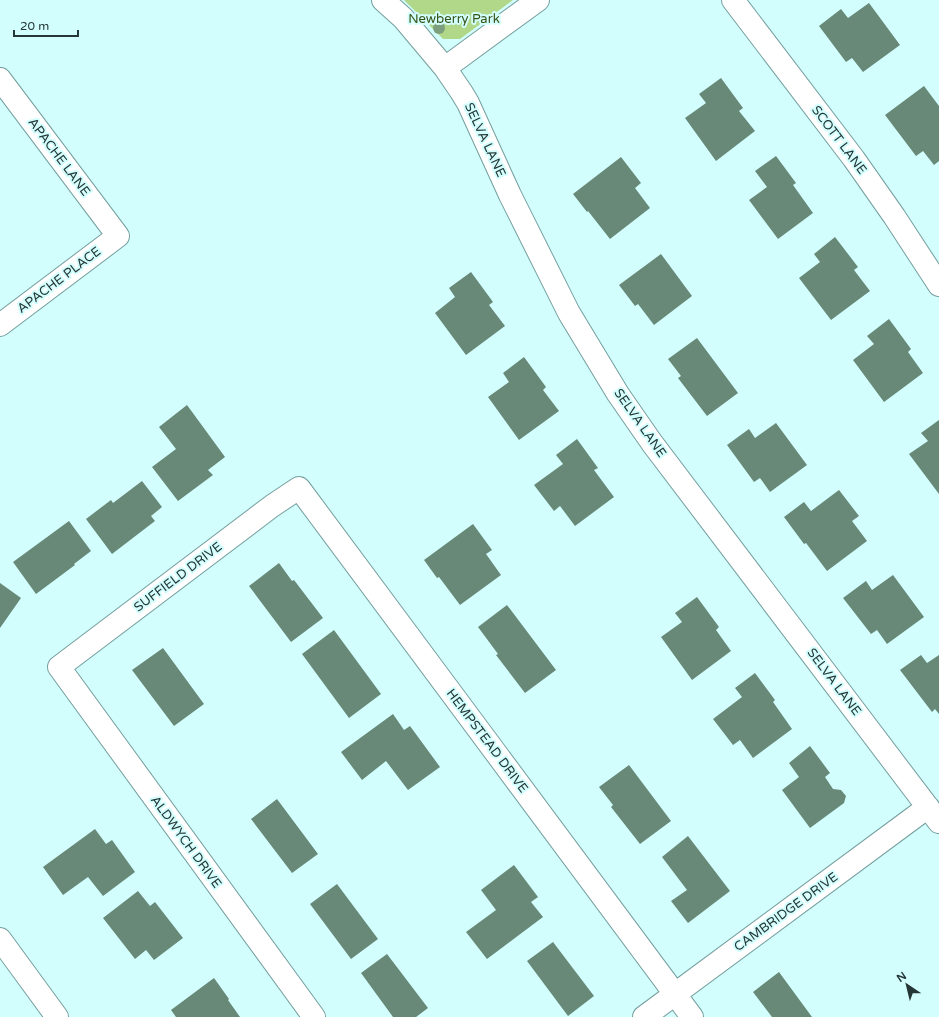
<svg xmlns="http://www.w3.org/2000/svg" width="939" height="1017" viewBox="0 0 939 1017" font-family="'Varela Round',sans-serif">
	<rect width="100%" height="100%" fill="#d2fefd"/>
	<path fill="#b1d888" d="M 404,0 L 513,0 L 460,39 L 443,39 Z"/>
	<path fill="#688878" d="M 869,3 L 900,45 L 863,72 L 852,58 L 846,62 L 819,26 L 841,9 L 848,18 Z
		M 721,78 L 743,108 L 739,111 L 755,131 L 716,161 L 685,118 L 706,103 L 699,94 Z
		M 924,86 L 939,106 L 939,161 L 934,165 L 923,151 L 916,156 L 885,115 Z
		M 776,156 L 796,183 L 793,185 L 813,213 L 778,239 L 749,200 L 767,187 L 755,171 Z
		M 621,157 L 641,183 L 635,188 L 650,208 L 610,239 L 588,211 L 587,212 L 573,194 Z
		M 835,237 L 858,267 L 854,270 L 870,291 L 831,320 L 799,278 L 820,262 L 814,254 Z
		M 661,254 L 692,296 L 654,325 L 638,304 L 635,306 L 619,285 Z
		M 471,272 L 493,302 L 489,305 L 505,326 L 466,355 L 435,313 L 455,297 L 449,288 Z
		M 889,319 L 911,349 L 908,352 L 923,373 L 884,402 L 853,360 L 874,344 L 867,336 Z
		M 697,338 L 738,393 L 707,416 L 678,378 L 681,376 L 668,359 Z
		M 524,357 L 546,387 L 543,390 L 559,411 L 519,440 L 488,397 L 509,382 L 503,373 Z
		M 187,405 L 225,457 L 208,470 L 213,475 L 178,501 L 152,467 L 176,449 L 159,427 Z
		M 939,420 L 939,494 L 909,454 L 928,441 L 921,433 Z
		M 776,423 L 807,465 L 770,492 L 760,478 L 754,482 L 727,445 L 749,429 L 755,438 Z
		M 577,439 L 598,468 L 594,470 L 614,497 L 575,526 L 560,506 L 554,511 L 534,485 L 563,464 L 556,455 Z
		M 142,481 L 162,507 L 151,516 L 155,521 L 112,554 L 86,519 L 111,500 L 113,503 Z
		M 839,490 L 859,516 L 852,521 L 867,541 L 827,571 L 806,543 L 804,544 L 784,517 L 804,502 L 811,511 Z
		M 69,521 L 91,551 L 74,564 L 75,565 L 36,594 L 13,562 Z
		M 473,524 L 492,550 L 486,554 L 501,575 L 460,605 L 439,577 L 437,578 L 424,560 Z
		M 279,563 L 292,581 L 294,580 L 323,618 L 291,642 L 249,586 Z
		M 893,575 L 924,617 L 887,644 L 877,630 L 871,634 L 843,598 L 866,581 L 872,590 Z
		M 0,583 L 21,598 L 0,628 Z
		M 697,597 L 719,627 L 716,630 L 731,651 L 692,680 L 661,637 L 682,622 L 675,613 Z
		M 507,605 L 556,670 L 525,693 L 496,655 L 498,654 L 478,627 Z
		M 334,630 L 381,694 L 349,718 L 302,654 Z
		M 163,648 L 204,704 L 174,726 L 132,670 Z
		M 921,655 L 927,663 L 939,655 L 939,714 L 935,709 L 932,712 L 900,670 Z
		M 755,673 L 775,700 L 773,702 L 792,729 L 753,758 L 740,740 L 733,745 L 713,719 L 742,697 L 735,688 Z
		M 393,714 L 404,730 L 410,726 L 440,767 L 408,790 L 386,761 L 362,780 L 341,752 Z
		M 810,746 L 830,773 L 825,777 L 833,789 L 841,790 L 846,796 L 844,803 L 810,828 L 782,790 L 799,777 L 789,763 Z
		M 629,765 L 671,821 L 640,844 L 611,807 L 613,805 L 599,787 Z
		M 277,799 L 318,854 L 292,873 L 251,819 Z
		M 95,829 L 106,844 L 112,840 L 135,872 L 103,896 L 88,877 L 63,895 L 43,867 Z
		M 688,836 L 730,891 L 688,923 L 671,901 L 687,890 L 662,857 Z
		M 514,865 L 538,897 L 531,902 L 543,917 L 487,959 L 466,932 L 496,910 L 481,890 Z
		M 337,884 L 378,939 L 351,959 L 310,904 Z
		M 138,891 L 150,906 L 155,902 L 183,938 L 154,960 L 146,950 L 135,959 L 103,918 Z
		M 553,942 L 594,996 L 568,1016 L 527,961 Z
		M 387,954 L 428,1008 L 416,1017 L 393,1017 L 361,973 Z
		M 779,972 L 812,1017 L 772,1017 L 753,992 Z
		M 214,978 L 229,999 L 228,1000 L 240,1017 L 176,1017 L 171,1010 Z"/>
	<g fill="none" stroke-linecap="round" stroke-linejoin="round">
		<g stroke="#759e9e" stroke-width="24">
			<path id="minor" d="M 383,0 L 403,18 L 445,68 L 462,93 L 468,103 L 510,195 L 569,313 L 618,394 L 652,443 L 939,822
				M 733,0 L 854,159 L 894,216 L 939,285
				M 445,68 L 538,0
				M 0,79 L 118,236 L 0,325
				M 0,939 L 57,1017
				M 314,1017 L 59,667 L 272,506 L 299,488 L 692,1017
				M 644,1017 L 928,807"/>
		</g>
		<use href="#minor" stroke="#fff" stroke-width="22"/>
	</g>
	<circle fill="#7e9f7e" cx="439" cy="28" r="6"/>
	<g text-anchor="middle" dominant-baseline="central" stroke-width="4" stroke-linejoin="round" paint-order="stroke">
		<g font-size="13" fill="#395217" stroke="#d2fefd">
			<text x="454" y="19">Newberry Park</text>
		</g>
		<g font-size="13" fill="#243635" stroke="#d2fefd">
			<text transform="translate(485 140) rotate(65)">SELVA LANE</text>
			<text transform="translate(839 140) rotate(53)">SCOTT LANE</text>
			<text transform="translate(59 157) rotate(53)">APACHE LANE</text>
			<text transform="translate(59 280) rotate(-37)">APACHE PLACE</text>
			<text transform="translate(640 423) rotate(55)">SELVA LANE</text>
			<text transform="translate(178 577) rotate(-37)">SUFFIELD DRIVE</text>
			<text transform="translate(834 682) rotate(53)">SELVA LANE</text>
			<text transform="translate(487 741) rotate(53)">HEMPSTEAD DRIVE</text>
			<text transform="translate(186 842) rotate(54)">ALDWYCH DRIVE</text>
			<text transform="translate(786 912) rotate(-36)">CAMBRIDGE DRIVE</text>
		</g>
	</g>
	<g transform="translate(907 985) rotate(325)" stroke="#d2fefd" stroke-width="3" paint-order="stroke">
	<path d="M0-3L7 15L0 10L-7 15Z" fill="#243635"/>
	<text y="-6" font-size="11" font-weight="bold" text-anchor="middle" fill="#243635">N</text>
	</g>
	<path d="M14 30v6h64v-6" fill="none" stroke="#243635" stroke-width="2"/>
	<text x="20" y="30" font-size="12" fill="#243635" stroke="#d2fefd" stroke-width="3" paint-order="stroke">20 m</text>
</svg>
